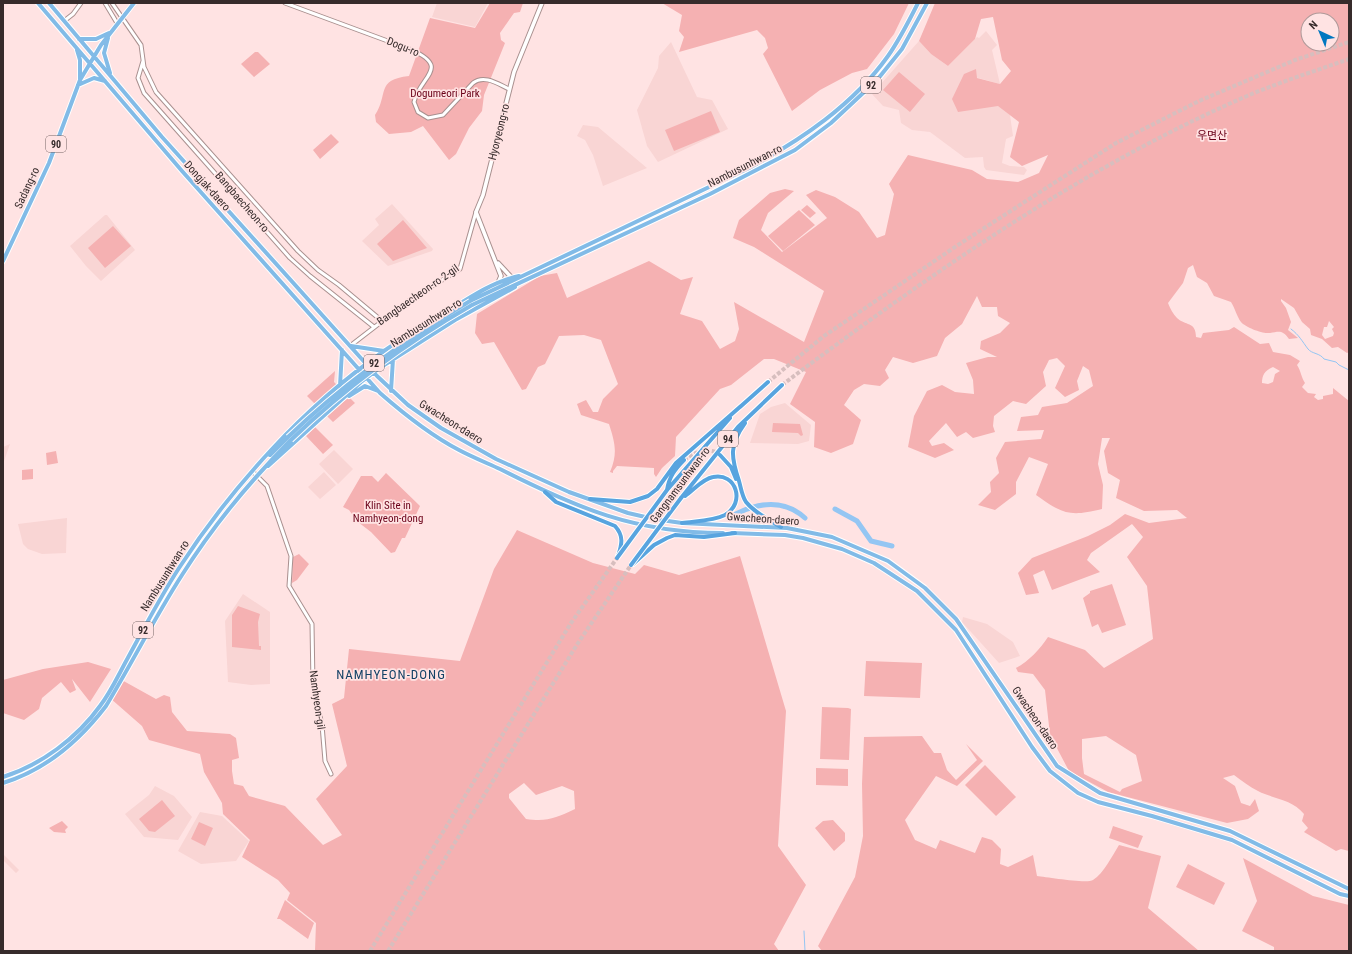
<svg xmlns="http://www.w3.org/2000/svg" width="1352" height="954" viewBox="0 0 1352 954" font-family="'Roboto Condensed','Noto Sans KR',sans-serif">
	<rect width="100%" height="100%" fill="#ffe3e3"/>
	<path fill="#f9d5d4" d="M 437,3 L 488,3 L 475,27 L 432,17 Z
		M 986,31 L 997,45 L 992,50 L 1000,84 L 964,74 L 1010,115 L 1013,136 L 1006,139 L 1002,163 L 1010,166 L 1024,167 L 1027,170 L 1024,175 L 986,170 L 984,167 L 983,157 L 965,158 L 930,132 L 912,130 L 901,123 L 899,110 L 883,106 L 872,94 L 919,41 L 931,54 L 948,66 L 977,37 L 979,38 Z
		M 671,42 L 697,97 L 712,100 L 728,129 L 658,162 L 647,146 L 637,110 L 658,68 L 659,56 Z
		M 583,125 L 598,127 L 647,168 L 603,186 L 593,155 L 585,140 L 577,136 Z
		M 392,204 L 433,249 L 432,251 L 388,266 L 362,241 L 379,225 L 375,219 Z
		M 105,215 L 107,215 L 135,250 L 101,281 L 86,266 L 70,246 Z
		M 785,403 L 811,425 L 809,441 L 798,444 L 750,443 L 760,414 L 771,407 Z
		M 10,444 L 3,464 L 3,447 Z
		M 334,450 L 353,469 L 338,484 L 319,464 Z
		M 324,472 L 336,485 L 320,499 L 308,487 Z
		M 67,518 L 66,553 L 42,554 L 28,549 L 23,544 L 18,524 Z
		M 243,594 L 270,612 L 270,684 L 251,685 L 228,682 L 225,621 Z
		M 963,617 L 987,624 L 1013,642 L 1020,656 L 999,663 L 962,622 Z
		M 155,786 L 174,796 L 192,817 L 178,840 L 144,837 L 125,814 L 149,795 Z
		M 200,812 L 222,816 L 249,841 L 236,861 L 201,864 L 178,851 Z
		M 3,854 L 19,870 L 16,873 L 3,860 Z"/>
	<path fill="#f5b1b2" fill-rule="evenodd" d="M 490,3 L 523,3 L 520,12 L 514,13 L 500,33 L 501,40 L 505,43 L 484,95 L 482,111 L 469,128 L 456,154 L 449,160 L 423,126 L 411,132 L 389,134 L 376,122 L 375,115 C 389,94 375,80 409,76 L 430,18 L 475,28 Z
		M 662,3 L 909,3 L 894,34 L 867,69 L 852,73 L 820,90 L 792,111 L 763,54 L 768,48 L 765,38 L 757,30 L 679,52 L 684,37 L 679,31 L 682,15 Z
		M 935,3 L 1349,3 L 1349,352 L 1347,353 L 1338,347 L 1332,348 L 1322,339 L 1311,335 L 1310,329 L 1302,322 L 1294,308 L 1281,299 L 1281,301 L 1286,308 L 1291,322 L 1288,330 L 1298,338 L 1289,339 C 1281,328 1278,333 1267,333 C 1261,333 1245,327 1241,322 C 1237,317 1235,308 1231,302 L 1214,296 L 1207,283 L 1197,277 L 1193,265 L 1188,268 L 1183,283 L 1168,303 C 1170,308 1173,314 1177,318 C 1185,326 1196,321 1196,337 L 1201,338 L 1203,333 L 1229,330 L 1234,327 L 1260,344 L 1269,343 L 1273,352 L 1290,355 L 1300,361 L 1297,365 C 1301,371 1301,377 1305,383 L 1302,387 L 1308,393 L 1316,394 L 1314,397 L 1318,400 L 1323,399 L 1323,396 L 1333,394 L 1333,388 L 1349,401 L 1349,851 L 1341,849 L 1336,851 L 1304,832 L 1308,828 L 1302,821 L 1304,814 C 1292,799 1273,799 1258,791 C 1250,787 1242,781 1234,775 L 1223,778 L 1235,786 L 1241,803 L 1250,806 L 1255,799 L 1259,811 L 1248,819 L 1227,823 L 1108,792 L 1069,771 L 1050,735 L 1045,690 L 1033,674 L 1018,672 L 1016,668 C 1029,661 1040,649 1048,637 L 1085,650 L 1104,668 L 1153,639 L 1147,586 L 1127,557 L 1143,537 L 1132,524 L 1091,553 L 1087,560 L 1100,572 L 1052,590 L 1044,570 L 1033,575 L 1039,593 L 1026,595 L 1018,573 L 1032,558 L 1088,536 L 1110,525 L 1125,514 L 1149,523 L 1187,518 L 1177,510 L 1144,511 L 1116,498 L 1120,480 L 1108,473 L 1104,451 L 1110,438 L 1102,438 L 1098,464 L 1103,485 L 1102,509 C 1069,517 1063,514 1036,495 L 1048,464 L 1029,457 L 1016,482 L 1016,494 L 995,510 L 978,505 L 991,492 L 990,482 L 999,473 L 996,458 L 1005,442 L 1041,439 L 1044,430 L 1017,431 L 1021,417 L 1038,415 L 1042,407 L 1067,403 L 1093,386 L 1089,370 L 1083,366 L 1077,381 L 1079,390 L 1065,397 L 1055,388 L 1065,366 L 1057,358 L 1049,360 L 1043,372 L 1046,386 L 1026,404 L 1013,401 L 994,416 L 993,426 L 995,432 L 973,438 L 966,432 L 957,437 L 946,423 L 929,441 L 932,446 L 944,443 L 954,450 L 935,458 L 908,447 L 914,416 L 927,391 L 942,385 L 955,392 L 974,394 L 973,380 L 966,363 L 988,357 L 997,357 L 980,349 L 981,341 L 1000,333 L 1010,323 L 998,316 L 997,307 L 982,307 L 977,296 L 962,324 L 945,338 L 937,356 L 913,363 L 893,357 L 885,370 L 889,378 L 880,386 L 864,384 L 854,390 L 844,405 L 861,420 L 853,444 L 831,453 L 814,447 L 815,422 L 790,404 L 806,372 L 774,359 L 764,359 L 731,385 L 720,389 L 676,437 L 675,456 L 662,468 L 656,477 L 654,474 L 654,468 L 617,466 L 613,471 L 613,473 L 610,472 C 618,453 615,443 609,424 L 581,415 L 577,404 L 586,400 L 593,412 L 598,412 L 603,399 L 618,384 L 601,340 L 584,335 L 559,336 L 545,364 L 538,367 L 526,389 L 522,390 L 494,342 L 482,344 L 475,333 L 477,314 L 540,276 L 557,273 L 567,298 L 649,261 L 681,280 L 693,277 L 680,314 L 702,321 L 720,349 L 735,341 L 739,329 L 734,302 L 804,342 L 824,291 L 754,247 L 733,238 L 739,220 L 770,193 L 785,189 L 794,191 L 768,213 L 761,230 L 782,252 L 827,218 L 806,195 L 816,190 L 835,197 L 859,212 L 877,238 L 885,235 L 894,194 L 889,184 L 908,155 L 972,170 L 987,179 L 1018,182 L 1039,173 L 1048,155 L 1022,166 L 1010,157 L 1019,122 L 998,106 L 958,112 L 952,99 L 964,74 L 976,69 L 977,78 L 1000,84 L 1011,71 L 1002,60 L 993,17 L 981,19 L 975,39 L 948,66 L 931,54 L 919,41 ZM 1308,20 L 1332,20 L 1332,44 L 1308,44 ZM 1329,321 L 1334,327 L 1332,329 L 1334,333 L 1333,336 L 1325,339 L 1322,335 L 1324,327 L 1327,327 ZM 1273,367 L 1280,371 L 1275,374 L 1273,382 L 1268,384 L 1262,383 C 1262,375 1265,370 1273,367 ZM 1106,736 L 1136,755 L 1142,781 L 1122,789 L 1120,792 L 1084,774 L 1082,758 L 1082,739 Z
		M 255,52 L 258,52 L 270,64 L 254,77 L 241,64 Z
		M 899,72 L 925,94 L 910,112 L 883,90 Z
		M 711,111 L 720,132 L 674,151 L 665,130 Z
		M 331,134 L 339,142 L 320,159 L 313,150 Z
		M 807,205 L 816,213 L 810,218 L 801,210 Z
		M 799,210 L 815,225 L 783,251 L 768,236 Z
		M 403,220 L 427,248 L 393,261 L 377,244 Z
		M 113,226 L 131,246 L 105,268 L 88,248 Z
		M 335,371 L 334,382 L 337,385 L 315,404 L 307,396 Z
		M 349,397 L 355,403 L 333,422 L 327,416 Z
		M 773,423 L 800,424 L 803,435 L 801,436 L 798,433 L 772,432 Z
		M 315,427 L 333,445 L 323,454 L 306,436 Z
		M 56,451 L 58,463 L 47,465 L 46,453 Z
		M 33,469 L 33,479 L 22,480 L 22,470 Z
		M 386,473 L 420,506 L 405,538 L 402,538 L 395,552 L 391,553 L 371,532 L 358,522 L 349,510 L 343,507 L 361,476 L 372,476 L 378,482 Z
		M 517,530 L 593,563 L 635,574 L 644,565 L 679,575 L 740,556 L 786,711 L 778,846 L 806,885 L 774,944 L 779,951 L 315,951 L 316,923 L 287,900 L 290,893 L 278,880 L 242,857 L 250,840 L 223,814 L 222,803 L 204,772 L 200,754 L 149,740 L 142,726 L 110,698 L 120,679 L 156,699 L 164,695 L 170,697 L 172,712 L 187,731 L 230,734 L 236,738 L 239,758 L 232,760 L 232,771 L 234,784 L 243,786 L 249,796 L 285,806 L 323,845 L 342,835 L 316,799 L 347,766 L 332,704 L 344,698 L 349,649 L 460,661 L 494,569 ZM 524,783 L 536,795 L 562,786 L 574,791 L 575,809 C 556,818 547,822 526,819 L 509,798 L 509,794 Z
		M 299,554 L 309,564 L 297,580 L 292,583 L 293,557 Z
		M 1112,584 L 1126,625 L 1102,633 L 1098,624 L 1092,627 L 1083,598 L 1090,593 L 1090,591 Z
		M 238,606 L 260,614 L 258,622 L 259,646 L 261,646 L 261,650 L 232,647 L 232,615 Z
		M 866,661 L 922,663 L 920,698 L 864,696 Z
		M 88,662 L 111,669 L 90,702 L 72,679 L 76,690 L 70,693 L 61,682 L 42,698 L 39,709 L 24,720 L 3,713 L 3,680 L 43,669 Z
		M 822,707 L 848,708 L 851,709 L 849,760 L 820,759 Z
		M 922,736 L 934,753 L 941,753 L 947,770 L 956,780 L 977,760 L 966,744 L 983,761 L 957,786 L 936,776 L 905,820 L 915,840 L 936,849 L 940,840 L 975,853 L 982,837 L 992,840 L 1001,849 L 1000,864 L 1008,867 L 1033,855 L 1037,876 C 1047,877 1087,884 1093,880 C 1104,873 1112,856 1119,845 L 1161,856 L 1148,908 L 1199,951 L 822,951 L 818,946 L 855,877 L 863,836 L 862,784 L 864,737 Z
		M 985,765 L 1016,797 L 996,816 L 965,785 Z
		M 816,768 L 848,769 L 848,786 L 816,785 Z
		M 162,800 L 175,816 L 155,832 L 149,831 L 139,819 Z
		M 833,820 L 845,833 L 845,841 L 834,851 L 815,828 L 823,821 Z
		M 62,821 L 68,827 L 65,830 L 66,833 L 54,832 L 49,828 Z
		M 199,822 L 213,828 L 205,846 L 191,839 Z
		M 1113,826 L 1143,836 L 1138,848 L 1109,838 Z
		M 1243,858 L 1313,896 L 1349,905 L 1349,951 L 1274,951 L 1274,947 L 1242,931 L 1257,901 Z
		M 1188,864 L 1225,883 L 1214,905 L 1176,887 Z
		M 285,900 L 314,923 L 308,939 L 280,919 L 277,919 Z"/>
	<g fill="none" stroke-linecap="round" stroke-linejoin="round">
		<path stroke="#94c6f3" stroke-width="1" d="M 1291,329 C 1299,335 1302,341 1308,349 C 1312,354 1320,353 1324,359 L 1336,362 L 1339,365 L 1349,370
			M 804,931 L 805,951"/>
		<path stroke="#94c6f3" stroke-width="5" d="M 835,509 L 857,521 L 871,541 L 892,546
			M 732,516 C 756,503 783,498 805,518"/>
		<path stroke="#d7bebe" stroke-width="4" stroke-dasharray="4 2" stroke-linecap="butt" d="M 768,382 L 824,336 L 958,245 L 1116,143 L 1199,101 L 1295,60 L 1349,42
			M 782,385 C 926,277 1081,168 1247,96 C 1280,82 1315,71 1349,59
			M 684,460 C 694,452 708,447 720,454
			M 370,951 L 571,623 L 617,558
			M 388,951 L 578,643 L 631,565"/>
		<g stroke="#a9908f" stroke-width="5">
			<path id="tertiary" d="M 105,3 L 117,23
				M 112,3 L 141,45 L 144,67 L 156,92 L 298,251 L 318,270 L 339,285 L 382,321
				M 285,3 L 412,50 C 451,68 420,76 414,102 L 418,112 L 428,118 L 443,115 L 473,83 C 484,74 498,84 509,89
				M 64,21 L 73,14 L 81,3
				M 143,61 L 138,78 L 144,93 L 290,258 L 310,276 L 374,327
				M 350,346 L 411,299 L 460,269 L 476,212
				M 253,472 L 267,486 L 291,556 L 289,586 L 312,624 L 313,685 L 322,725 L 325,761 L 331,774"/>
		</g>
		<g stroke="#a9908f" stroke-width="5.5">
			<path id="secondary" d="M 498,263 L 512,278
				M 498,283 L 501,276 L 476,212 L 483,195 L 514,72 L 542,3"/>
		</g>
		<g stroke="#fff" stroke-width="6">
			<path id="primary" d="M 38,3 L 182,171 L 380,393 C 404,414 430,435 459,450 C 472,457 487,463 500,469 C 577,508 635,533 723,533
				M 49,3 L 162,137 L 377,376 L 408,405 L 441,428 L 496,459 L 569,492 L 628,513 L 654,519 L 682,523 L 787,528 L 832,537 L 888,561 L 925,588 L 956,619 L 1057,766 L 1100,793 L 1230,831 L 1349,889
				M 108,38 L 104,53 L 110,73
				M 79,39 L 96,39 L 109,33
				M 77,50 L 80,60 L 80,79
				M 78,85 L 94,78 L 105,81
				M 3,261 L 49,163 L 80,80 L 101,45 L 134,3
				M 470,301 L 749,168 C 801,140 853,105 888,56 C 900,39 909,21 918,3
				M 472,305 L 710,194 L 795,150 L 831,123 L 877,80 L 902,49 L 927,3
				M 351,346 L 384,351
				M 340,386 L 342,350
				M 391,391 L 393,359
				M 349,396 L 365,386 L 378,391
				M 270,455 L 288,437
				M 268,466 L 361,382 L 381,367 L 455,320 L 515,287
				M 732,533 L 785,535 L 803,538 L 842,549 L 874,563 L 917,591 L 956,630 L 1032,747 L 1050,771 L 1078,793 L 1098,802 L 1152,816 L 1232,840 L 1340,894 L 1349,896
				M 3,777 C 41,765 77,738 100,706 C 110,693 117,678 124,665 C 142,632 159,599 179,568 C 233,485 303,408 384,351 C 401,339 419,329 437,318 C 462,303 490,282 519,276
				M 3,783 C 45,770 80,740 106,706 C 132,663 155,617 182,575 C 213,526 250,481 291,440"/>
		</g>
		<g stroke="#fff" stroke-width="6">
			<path id="trunk" d="M 740,407 L 768,382
				M 745,423 C 729,445 731,457 739,481 C 741,488 742,496 746,502 C 755,513 769,520 781,527
				M 720,455 L 731,467 L 736,479
				M 667,490 L 730,418
				M 667,490 C 669,477 675,469 684,460
				M 545,492 L 556,502 L 615,526 C 624,536 622,544 618,556
				M 681,498 L 738,427 L 782,385
				M 590,499 L 630,502 L 648,496 L 657,489 L 676,463 L 741,406
				M 682,523 C 695,521 713,521 725,515 C 746,503 736,472 713,477 C 702,479 694,490 685,496
				M 633,564 L 654,545 L 667,538 L 675,535 L 704,537 L 735,533"/>
		</g>
		<use href="#tertiary" stroke="#fff" stroke-width="3"/>
		<use href="#secondary" stroke="#fff" stroke-width="3.5"/>
		<use href="#primary" stroke="#82bbe7" stroke-width="4"/>
		<use href="#trunk" stroke="#58a4df" stroke-width="4"/>
		<g stroke="#fff" stroke-width="6" stroke-linecap="butt">
			<path id="primary-bridge" d="M 288,437 C 344,383 403,341 470,301
				M 291,440 C 346,387 406,343 472,305"/>
		</g>
		<g stroke="#fff" stroke-width="6" stroke-linecap="butt">
			<path id="trunk-bridge" d="M 617,558 L 667,490
				M 631,565 L 681,498"/>
		</g>
		<use href="#primary-bridge" stroke="#82bbe7" stroke-width="4"/>
		<use href="#trunk-bridge" stroke="#58a4df" stroke-width="4"/>
	</g>
	<g text-anchor="middle" dominant-baseline="central" stroke-width="3.5" stroke-linejoin="round" paint-order="stroke">
		<g fill="#ffe3e3" stroke="#726262" stroke-width="1">
			<rect x="861" y="77" width="20" height="16" rx="3"/>
			<rect x="46" y="136" width="20" height="16" rx="3"/>
			<rect x="364" y="355" width="20" height="16" rx="3"/>
			<rect x="718" y="431" width="20" height="16" rx="3"/>
			<rect x="133" y="622" width="20" height="16" rx="3"/>
		</g>
		<g font-size="10" font-weight="bold" fill="#362b2b">
			<text x="871" y="85">92</text>
			<text x="56" y="144">90</text>
			<text x="374" y="363">92</text>
			<text x="728" y="439">94</text>
			<text x="143" y="630">92</text>
		</g>
		<g font-size="11" fill="#362b2b" stroke="#ffe3e3">
			<text transform="translate(403 47) rotate(22)">Dogu-ro</text>
			<text transform="translate(499 132) rotate(-76)">Hyoryeong-ro</text>
			<text transform="translate(745 166) rotate(-27)">Nambusunhwan-ro</text>
			<text transform="translate(207 186) rotate(48)">Dongjak-daero</text>
			<text transform="translate(27 188) rotate(-65)">Sadang-ro</text>
			<text transform="translate(242 202) rotate(49)">Bangbaecheon-ro</text>
			<text transform="translate(418 295) rotate(-35)">Bangbaecheon-ro 2-gil</text>
			<text transform="translate(426 323) rotate(-32)">Nambusunhwan-ro</text>
			<text transform="translate(451 422) rotate(32)">Gwacheon-daero</text>
			<text transform="translate(680 485) rotate(-53)">Gangnamsunhwan-ro</text>
			<text transform="translate(763 519) rotate(4)">Gwacheon-daero</text>
			<text transform="translate(165 576) rotate(-58)">Nambusunhwan-ro</text>
			<text transform="translate(317 700) rotate(82)">Namhyeon-gil</text>
			<text transform="translate(1035 718) rotate(56)">Gwacheon-daero</text>
		</g>
		<g font-size="11" fill="#6a0018" stroke="#ffe3e3">
			<text x="445" y="93">Dogumeori Park</text>
			<text x="1212" y="135">우면산</text>
			<text x="388" y="505">Klin Site in<tspan x="388" dy="13">Namhyeon-dong</tspan></text>
		</g>
		<g font-size="13" letter-spacing="1" fill="#134166" stroke="#ffe3e3">
			<text x="391" y="674">NAMHYEON-DONG</text>
		</g>
	</g>
	<rect width="1352" height="954" fill="none" stroke="#362b2b" stroke-width="8"/>
	<g transform="translate(1320 32) rotate(316)"><circle r="19" fill="#ffe3e3" stroke="#af9999"/>
	<path d="M0-3L7 15L0 10L-7 15Z" fill="#0077c0"/>
	<text y="-6" font-size="11" font-weight="bold" text-anchor="middle" fill="#362b2b">N</text>
	</g>
</svg>
